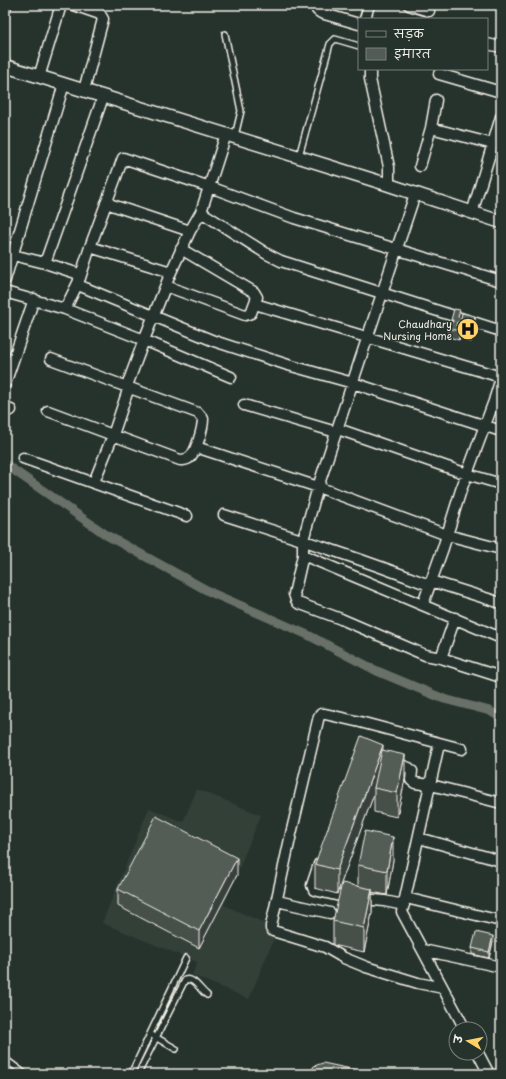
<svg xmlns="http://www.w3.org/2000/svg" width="506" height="1079" viewBox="0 0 506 1079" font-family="'Playpen Sans','Playpen Sans Deva',sans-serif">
	<rect width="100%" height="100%" fill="#26332d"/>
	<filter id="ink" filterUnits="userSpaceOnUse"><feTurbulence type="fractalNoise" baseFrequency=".025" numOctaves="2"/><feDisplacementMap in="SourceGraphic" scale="8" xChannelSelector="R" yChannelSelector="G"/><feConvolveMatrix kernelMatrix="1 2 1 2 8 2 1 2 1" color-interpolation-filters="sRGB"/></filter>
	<g filter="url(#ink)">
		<path fill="#333f39" d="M 197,789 L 261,815 L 224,905 L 278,929 L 249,999 L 192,975 L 197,962 L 102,923 L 149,808 L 183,822 Z"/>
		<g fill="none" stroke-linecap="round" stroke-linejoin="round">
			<path stroke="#676f68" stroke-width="9" d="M 5,464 L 108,536 L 212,593 L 308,635 L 377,671 L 444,699 L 490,711 L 501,718"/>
			<g stroke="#f4f1e8" stroke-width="8">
				<path id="service" d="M 225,34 L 241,111 L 235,136
					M 299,156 L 330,44 L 335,39 L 359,46
					M 150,1034 L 176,1049
					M 5,1059 L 25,1074
					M 131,1074 L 186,958
					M 138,1074 L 185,980 C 194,977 200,990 207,995"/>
			</g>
			<g stroke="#f4f1e8" stroke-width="13">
				<path id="minor" d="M 74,5 L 100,14 L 103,19 L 84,90
					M 317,5 L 317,10 L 321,13 L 359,24
					M 409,5 L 429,11
					M 5,9 L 6,5
					M 365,19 L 369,5
					M 487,44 L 501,47
					M 370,69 L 370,79 L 389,167 L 389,185
					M 439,74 L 501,92
					M 39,77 L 61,5
					M 431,128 L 493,144
					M 420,166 L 431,128 L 436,100
					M 415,194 L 318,487 L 303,540 L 303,555 L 294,594 L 296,600 L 298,603 L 341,619 L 425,655 L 441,658
					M 106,203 L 190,231
					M 201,212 L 267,254 L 281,261 L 501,331
					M 472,213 L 501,117
					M 90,247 L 171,272
					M 13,255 L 45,263 L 76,273 L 79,275 L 79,281 L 65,309
					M 45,263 L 103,97
					M 80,278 L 90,247 L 123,158 L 210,187 L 294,218 L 501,281
					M 5,280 L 64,84
					M 78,285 L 214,341 L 288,365 L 353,383 L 501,431
					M 166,286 L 245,315 L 251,313 L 257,297 L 254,292 L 181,249
					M 5,292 L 65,309 L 144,340 L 171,272 L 190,231 L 201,212 L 226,134
					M 255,304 L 501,377
					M 5,384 L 34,299
					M 244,405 L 336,432
					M 5,408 L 11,410
					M 48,411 L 180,460 C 183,460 186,460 189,458 C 196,453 203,428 203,419 L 198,413 L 51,359
					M 338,429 L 467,474 L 501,484
					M 196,447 L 318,487 L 447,535 L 501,549
					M 23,458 L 187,516
					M 94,482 L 113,435 L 127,393 L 128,383 L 144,340 L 231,377
					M 224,515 C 293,537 362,559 429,585
					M 303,555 L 501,638
					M 431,581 L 501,603
					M 423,604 L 443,548 L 461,490 L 494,401 L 501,378
					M 455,618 L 441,658 L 501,677
					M 439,744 L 402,912 L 465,1029
					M 393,762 L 409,768 L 412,771 L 411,780 L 415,783 L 431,785 L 501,803
					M 419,838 L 501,861
					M 319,864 L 312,885 L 314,890 L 344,897 L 384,901 L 404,905
					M 406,898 L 501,921
					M 277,901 L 330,913
					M 423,950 L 501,967
					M 443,988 L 418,983 L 366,967 L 344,958 L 325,947 L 273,931 L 271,929 L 271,926 L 291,834 L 319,716 L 321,714 L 325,714 L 360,722 L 462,749
					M 478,1053 L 489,1074"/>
			</g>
			<g stroke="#f4f1e8" stroke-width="15">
				<path id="tertiary" d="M 5,66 L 383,183 L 501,222"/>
			</g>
			<use href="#service" stroke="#26332d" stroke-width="5"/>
			<use href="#minor" stroke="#26332d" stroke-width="10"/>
			<use href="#tertiary" stroke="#26332d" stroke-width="12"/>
		</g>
		<path fill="#474f49" stroke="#f4f1e8" d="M 460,318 L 475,325 L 471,342 L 466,341 L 466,337 L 461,336 L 461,332 L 460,332 L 460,336 L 459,340 L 449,337 L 449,328 L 451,320 Z
			M 383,750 L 405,779 L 397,817 L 374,812 L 374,794 L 337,894 L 315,888 L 315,864 Z
			M 393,860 L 387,895 L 372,892 L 372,913 L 364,952 L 333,945 L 333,921 L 358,886 L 358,865 Z
			M 237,875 L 199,948 L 118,906 L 118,889 Z
			M 493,942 L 489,958 L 472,954 L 472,948 Z"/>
		<path fill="#39403c" stroke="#f4f1e8" d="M 475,316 L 475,325 L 471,342 L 471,333 Z
			M 460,327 L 460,336 L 459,340 L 459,331 Z
			M 383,745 L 383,768 L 374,788 L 374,794 L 337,894 L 337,870 Z
			M 405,755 L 405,779 L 397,817 L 397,793 Z
			M 393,837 L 393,860 L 387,895 L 387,871 Z
			M 237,858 L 237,875 L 199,948 L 199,931 Z
			M 372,889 L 372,913 L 364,952 L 364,928 Z
			M 493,936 L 493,942 L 489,958 L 489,952 Z"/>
		<path fill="#525c55" stroke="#f4f1e8" d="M 454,309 L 460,310 L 458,317 L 461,318 L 462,313 L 475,316 L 471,333 L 466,332 L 467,328 L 461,327 L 462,323 L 457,322 L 456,326 L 460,327 L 459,331 L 449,328 L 450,321 L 453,322 L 453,320 L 451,320 Z
			M 361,736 L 383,745 L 337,870 L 315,864 Z
			M 382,750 L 405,755 L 397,793 L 374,788 Z
			M 156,816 L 237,858 L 199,931 L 118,889 Z
			M 365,831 L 393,837 L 387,871 L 358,865 Z
			M 342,883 L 372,889 L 364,928 L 333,921 Z
			M 476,932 L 493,936 L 489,952 L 472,948 Z
			M 323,1063 L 375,1074 L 309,1074 L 314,1066 Z"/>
	</g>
	<defs>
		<g id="hospital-disc" transform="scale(1.15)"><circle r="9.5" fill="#ffd166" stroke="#26332d"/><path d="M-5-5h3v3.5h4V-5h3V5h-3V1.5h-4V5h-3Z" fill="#111"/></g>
	</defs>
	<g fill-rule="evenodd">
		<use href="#hospital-disc" x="468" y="329"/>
	</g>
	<g text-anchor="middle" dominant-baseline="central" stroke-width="3" stroke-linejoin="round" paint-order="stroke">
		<g font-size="10" fill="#f4f1e8" stroke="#26332d" text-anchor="end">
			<text x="452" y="323">Chaudhary<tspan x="452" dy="12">Nursing Home</tspan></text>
		</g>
	</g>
	<rect width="506" height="1079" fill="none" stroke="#26332d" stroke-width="20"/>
	<rect x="10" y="10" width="486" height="1059" fill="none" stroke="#f4f1e8" stroke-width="1.5" filter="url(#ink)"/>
	<rect x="358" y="18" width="130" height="52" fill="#26332d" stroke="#787f78"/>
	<rect x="366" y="31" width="20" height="6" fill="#26332d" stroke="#787f78"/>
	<text x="394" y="38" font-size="12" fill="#f4f1e8">सड़क</text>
	<rect x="366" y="48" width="20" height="12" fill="#525c55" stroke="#787f78"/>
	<text x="394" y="58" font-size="12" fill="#f4f1e8">इमारत</text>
	<g transform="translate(468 1041) rotate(280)"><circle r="19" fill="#26332d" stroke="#787f78"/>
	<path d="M0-3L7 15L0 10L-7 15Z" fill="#ffd166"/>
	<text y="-6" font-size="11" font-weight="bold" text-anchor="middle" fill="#f4f1e8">उ</text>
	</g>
</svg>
